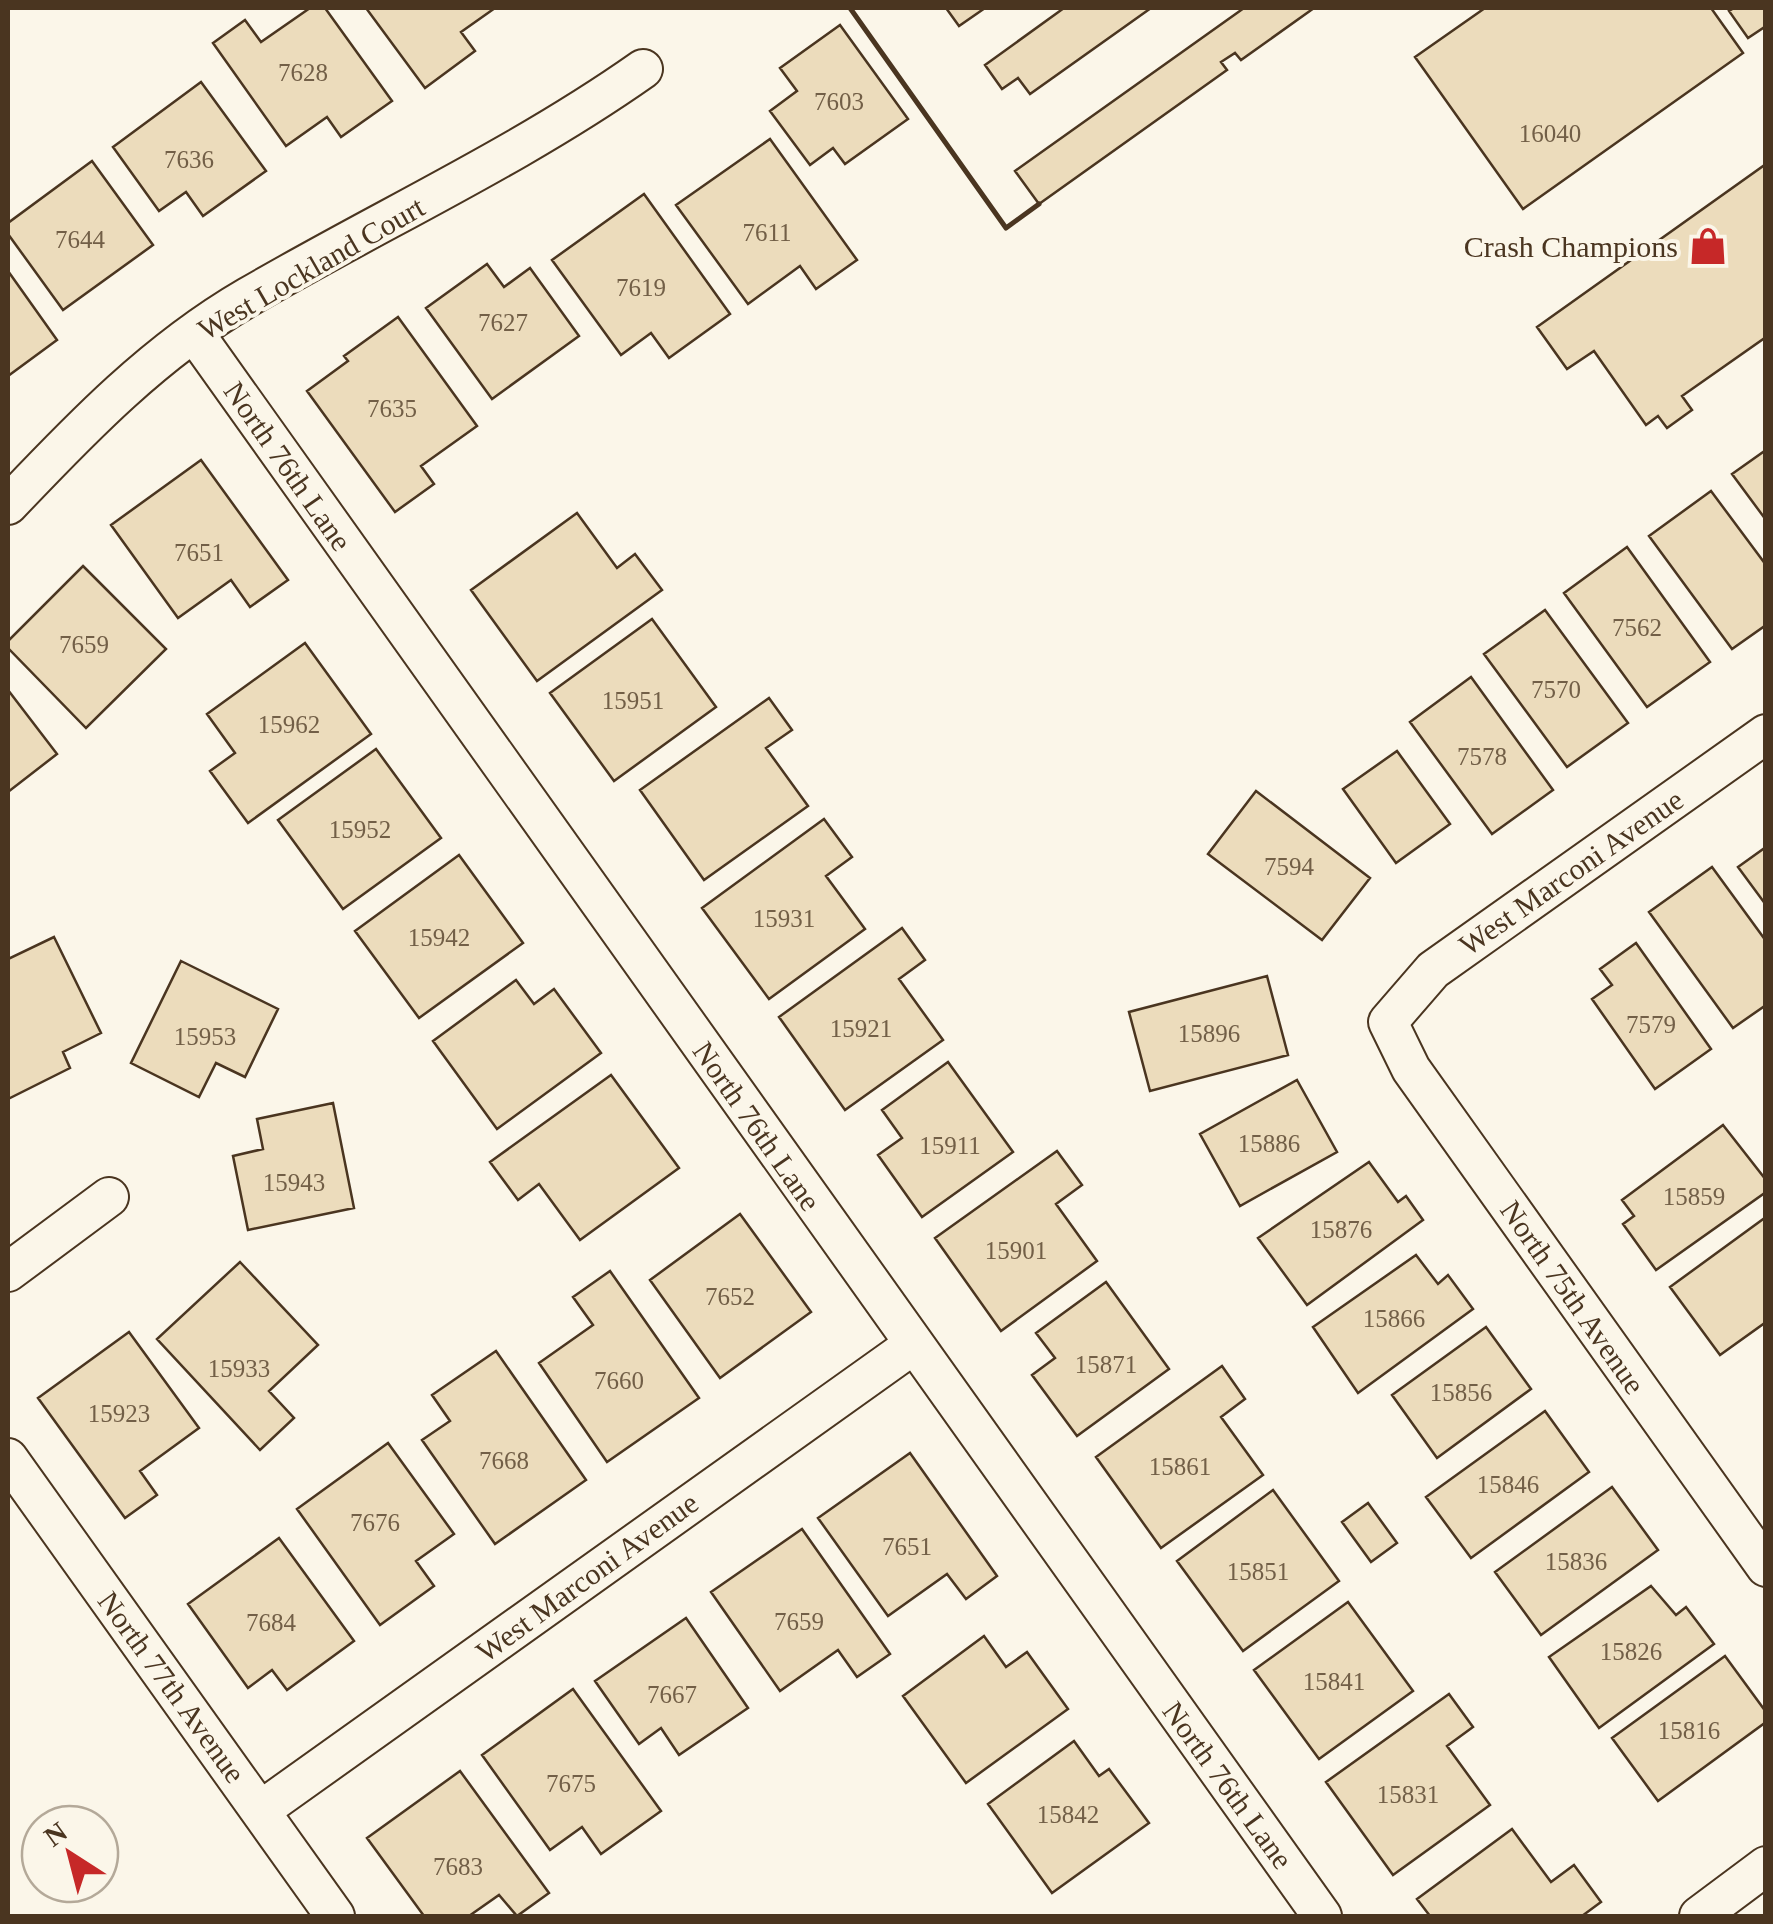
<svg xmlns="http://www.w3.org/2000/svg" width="1773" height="1924" viewBox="0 0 1773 1924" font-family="Georgia,serif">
	<rect width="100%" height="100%" fill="#fbf6e9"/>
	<path fill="#ecdcbc" stroke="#4a3520" stroke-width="2.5" d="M 310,8 L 325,8 L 392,101 L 341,137 L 327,117 L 286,146 L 213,43 L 245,20 L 261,42 Z
		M 366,8 L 495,8 L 461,32 L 475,51 L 425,88 Z
		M 946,8 L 985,8 L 959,26 Z
		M 1064,8 L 1151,8 L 1030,94 L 1018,78 L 1002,89 L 985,65 Z
		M 1244,8 L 1314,8 L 1241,60 L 1235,53 L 1221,62 L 1227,70 L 1039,204 L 1015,171 Z
		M 1485,8 L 1711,8 L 1743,53 L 1523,209 L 1415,57 Z
		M 1734,8 L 1766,8 L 1766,26 L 1748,38 L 1729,11 Z
		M 840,25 L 908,119 L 845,164 L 833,148 L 810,165 L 770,111 L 797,91 L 780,68 Z
		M 201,82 L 266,171 L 203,216 L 186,192 L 159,211 L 113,147 Z
		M 770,139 L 857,260 L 816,289 L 800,266 L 748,304 L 676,205 Z
		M 92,161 L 153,245 L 63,310 L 8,234 L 8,223 Z
		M 1766,164 L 1766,337 L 1682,396 L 1692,410 L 1667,428 L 1658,416 L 1646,425 L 1594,351 L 1567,369 L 1537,327 Z
		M 644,194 L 730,314 L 669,358 L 651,333 L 621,355 L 552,260 Z
		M 487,264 L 504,287 L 530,268 L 579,336 L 492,399 L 426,308 Z
		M 8,271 L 57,340 L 8,376 Z
		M 398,317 L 477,426 L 421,466 L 434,484 L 395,512 L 307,391 L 348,361 L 344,356 Z
		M 1766,450 L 1766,520 L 1732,474 Z
		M 201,460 L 288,580 L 250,607 L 231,580 L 178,618 L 111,525 Z
		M 1711,491 L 1766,565 L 1766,625 L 1732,649 L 1649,536 Z
		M 577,513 L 617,568 L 635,554 L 662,590 L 537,681 L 471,590 Z
		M 1627,547 L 1710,662 L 1647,707 L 1564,593 Z
		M 83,566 L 166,649 L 86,728 L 8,648 L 8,641 Z
		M 1545,610 L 1628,723 L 1567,767 L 1484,654 Z
		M 652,619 L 716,707 L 614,781 L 550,693 Z
		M 305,643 L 371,734 L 248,823 L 210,771 L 235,753 L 207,714 Z
		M 1471,677 L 1553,790 L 1492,834 L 1410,722 Z
		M 8,690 L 57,754 L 8,792 Z
		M 769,698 L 792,730 L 766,748 L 808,806 L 704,880 L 640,790 Z
		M 376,749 L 441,838 L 343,909 L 278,820 Z
		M 1397,751 L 1450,824 L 1396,863 L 1343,789 Z
		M 1256,791 L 1370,878 L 1322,940 L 1208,854 Z
		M 824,819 L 852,857 L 826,876 L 865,929 L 769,999 L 702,908 Z
		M 1766,847 L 1766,905 L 1738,867 Z
		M 459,855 L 523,943 L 419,1018 L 355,931 Z
		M 1712,867 L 1766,941 L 1766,1005 L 1733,1028 L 1649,912 Z
		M 902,928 L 925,960 L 899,979 L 943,1040 L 845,1110 L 779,1017 Z
		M 54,937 L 101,1033 L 63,1052 L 70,1068 L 8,1099 L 8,959 Z
		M 1636,943 L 1711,1049 L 1655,1089 L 1592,999 L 1612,985 L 1600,969 Z
		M 181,961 L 278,1009 L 245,1077 L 216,1063 L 199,1097 L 131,1063 Z
		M 1267,976 L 1288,1055 L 1150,1091 L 1129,1012 Z
		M 516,980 L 534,1004 L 554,989 L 601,1053 L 497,1129 L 433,1041 Z
		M 948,1062 L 1013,1152 L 922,1217 L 878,1155 L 902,1138 L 882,1110 Z
		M 611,1075 L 679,1168 L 580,1240 L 539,1184 L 518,1200 L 490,1162 Z
		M 1297,1080 L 1337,1152 L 1240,1206 L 1200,1134 Z
		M 333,1103 L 354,1208 L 248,1230 L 233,1156 L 263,1149 L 257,1119 Z
		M 1723,1125 L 1766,1180 L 1766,1192 L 1656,1270 L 1623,1224 L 1634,1216 L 1622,1200 Z
		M 1057,1151 L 1082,1185 L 1056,1204 L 1097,1261 L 1001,1331 L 935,1238 Z
		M 1369,1162 L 1398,1202 L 1406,1196 L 1423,1220 L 1307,1305 L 1258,1238 Z
		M 740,1214 L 811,1312 L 720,1378 L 650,1280 Z
		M 1766,1217 L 1766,1322 L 1720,1355 L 1670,1287 Z
		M 1416,1255 L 1438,1284 L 1448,1275 L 1473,1309 L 1358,1393 L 1313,1327 Z
		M 240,1262 L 318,1345 L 269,1391 L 294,1418 L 260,1450 L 157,1339 Z
		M 610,1271 L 699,1398 L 607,1462 L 539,1363 L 593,1325 L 573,1297 Z
		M 1106,1282 L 1169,1369 L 1077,1436 L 1032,1375 L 1055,1358 L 1036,1333 Z
		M 1486,1327 L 1531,1389 L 1437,1458 L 1392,1395 Z
		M 129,1332 L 199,1428 L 140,1471 L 157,1495 L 125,1518 L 38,1398 Z
		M 496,1351 L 586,1480 L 495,1544 L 422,1440 L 450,1421 L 432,1395 Z
		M 1222,1366 L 1245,1399 L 1221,1417 L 1263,1475 L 1161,1548 L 1096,1457 Z
		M 1545,1411 L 1589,1472 L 1471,1558 L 1426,1497 Z
		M 388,1443 L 454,1534 L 416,1561 L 434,1586 L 380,1625 L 297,1509 Z
		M 910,1453 L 997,1576 L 966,1599 L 947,1574 L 888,1616 L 818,1518 Z
		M 1612,1487 L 1658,1550 L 1541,1635 L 1495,1572 Z
		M 1273,1490 L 1339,1581 L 1243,1651 L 1177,1561 Z
		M 1368,1503 L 1397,1543 L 1371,1562 L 1342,1522 Z
		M 802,1529 L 890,1654 L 857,1677 L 838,1650 L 780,1691 L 711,1592 Z
		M 279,1538 L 354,1641 L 287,1690 L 272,1670 L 248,1688 L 188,1604 Z
		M 1651,1586 L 1676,1615 L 1686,1607 L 1714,1644 L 1599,1728 L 1549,1657 Z
		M 1348,1602 L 1413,1691 L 1319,1759 L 1254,1670 Z
		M 686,1618 L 748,1708 L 679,1755 L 661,1728 L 639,1744 L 595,1681 Z
		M 984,1636 L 1006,1667 L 1027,1652 L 1068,1709 L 966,1783 L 903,1696 Z
		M 1725,1656 L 1766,1712 L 1766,1722 L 1658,1801 L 1612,1738 Z
		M 573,1689 L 661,1811 L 601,1854 L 582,1827 L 550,1850 L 482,1755 Z
		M 1449,1694 L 1473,1727 L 1447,1746 L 1490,1805 L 1393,1875 L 1326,1782 Z
		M 1074,1741 L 1099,1776 L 1109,1769 L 1149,1823 L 1052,1893 L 988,1804 Z
		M 460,1771 L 549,1893 L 517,1916 L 499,1895 L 469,1916 L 424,1916 L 367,1838 Z
		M 1512,1829 L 1551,1882 L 1574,1865 L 1601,1902 L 1582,1916 L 1430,1916 L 1417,1899 Z"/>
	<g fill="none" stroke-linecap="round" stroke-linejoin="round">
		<g stroke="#4a3520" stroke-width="42">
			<path id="minor" d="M 195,334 L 1322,1916
				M 8,505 C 81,428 155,351 248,297 C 380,220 518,157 643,69
				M 1766,734 L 1433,970 L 1388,1022 L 1411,1069 L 1766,1567
				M 8,1272 L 109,1197
				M 8,1458 L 335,1916
				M 261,1810 L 913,1345
				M 1699,1916 L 1766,1866"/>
		</g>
		<use href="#minor" stroke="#fbf6e9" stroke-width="38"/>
		<path stroke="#4a3520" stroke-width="5" d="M 850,8 L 1006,228 L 1039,204"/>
	</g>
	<defs>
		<g id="shop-bare" transform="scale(3)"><path d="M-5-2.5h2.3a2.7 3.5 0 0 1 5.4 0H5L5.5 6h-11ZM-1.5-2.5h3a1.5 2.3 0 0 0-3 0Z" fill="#c62828" stroke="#fbf6e9" stroke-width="2.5" paint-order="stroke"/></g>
	</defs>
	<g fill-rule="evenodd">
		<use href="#shop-bare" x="1708" y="246"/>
	</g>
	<g text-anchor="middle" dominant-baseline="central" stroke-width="8" stroke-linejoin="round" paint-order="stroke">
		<g font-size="25" fill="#725f47">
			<text x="303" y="72">7628</text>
			<text x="839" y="101">7603</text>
			<text x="1550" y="133">16040</text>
			<text x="189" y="159">7636</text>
			<text x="767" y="232">7611</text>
			<text x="80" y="239">7644</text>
			<text x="641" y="287">7619</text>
			<text x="503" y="322">7627</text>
			<text x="392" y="408">7635</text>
			<text x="199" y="552">7651</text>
			<text x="1637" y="627">7562</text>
			<text x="84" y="644">7659</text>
			<text x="1556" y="689">7570</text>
			<text x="633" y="700">15951</text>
			<text x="289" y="724">15962</text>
			<text x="1482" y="756">7578</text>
			<text x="360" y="829">15952</text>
			<text x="1289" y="866">7594</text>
			<text x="784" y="918">15931</text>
			<text x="439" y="937">15942</text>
			<text x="1651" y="1024">7579</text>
			<text x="861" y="1028">15921</text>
			<text x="1209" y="1033">15896</text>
			<text x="205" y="1036">15953</text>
			<text x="1269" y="1143">15886</text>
			<text x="950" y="1145">15911</text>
			<text x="294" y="1182">15943</text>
			<text x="1694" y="1196">15859</text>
			<text x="1341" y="1229">15876</text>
			<text x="1016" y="1250">15901</text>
			<text x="730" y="1296">7652</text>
			<text x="1394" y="1318">15866</text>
			<text x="1106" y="1364">15871</text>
			<text x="239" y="1368">15933</text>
			<text x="619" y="1380">7660</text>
			<text x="1461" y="1392">15856</text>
			<text x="119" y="1413">15923</text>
			<text x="504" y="1460">7668</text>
			<text x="1180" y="1466">15861</text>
			<text x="1508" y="1484">15846</text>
			<text x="375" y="1522">7676</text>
			<text x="907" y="1546">7651</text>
			<text x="1576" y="1561">15836</text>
			<text x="1258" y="1571">15851</text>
			<text x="799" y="1621">7659</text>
			<text x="271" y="1622">7684</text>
			<text x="1631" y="1651">15826</text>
			<text x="1334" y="1681">15841</text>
			<text x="672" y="1694">7667</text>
			<text x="1689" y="1730">15816</text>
			<text x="571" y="1783">7675</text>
			<text x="1408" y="1794">15831</text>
			<text x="1068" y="1814">15842</text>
			<text x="458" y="1866">7683</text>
		</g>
		<g font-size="30" fill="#4a3520" stroke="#fbf6e9" text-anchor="end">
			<text x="1678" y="246">Crash Champions</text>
		</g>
		<g font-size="30" fill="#4a3520" stroke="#fbf6e9">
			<text transform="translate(311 268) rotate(-30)">West Lockland Court</text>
			<text transform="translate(288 466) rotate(55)">North 76th Lane</text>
			<text transform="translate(1571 872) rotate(-35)">West Marconi Avenue</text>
			<text transform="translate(757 1126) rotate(55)">North 76th Lane</text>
			<text transform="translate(1573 1297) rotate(55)">North 75th Avenue</text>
			<text transform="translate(587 1577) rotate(-36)">West Marconi Avenue</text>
			<text transform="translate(172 1687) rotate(54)">North 77th Avenue</text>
			<text transform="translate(1228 1785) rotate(54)">North 76th Lane</text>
		</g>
	</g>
	<rect width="1773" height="1924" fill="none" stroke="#4a3520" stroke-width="20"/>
	<g transform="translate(70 1854) rotate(324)"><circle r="48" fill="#fbf6e9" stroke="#b4a999" stroke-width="2.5"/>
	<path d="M0-8L18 38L0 25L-18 38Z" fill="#c62828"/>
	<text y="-15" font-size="28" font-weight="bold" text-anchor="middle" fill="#4a3520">N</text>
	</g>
</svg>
